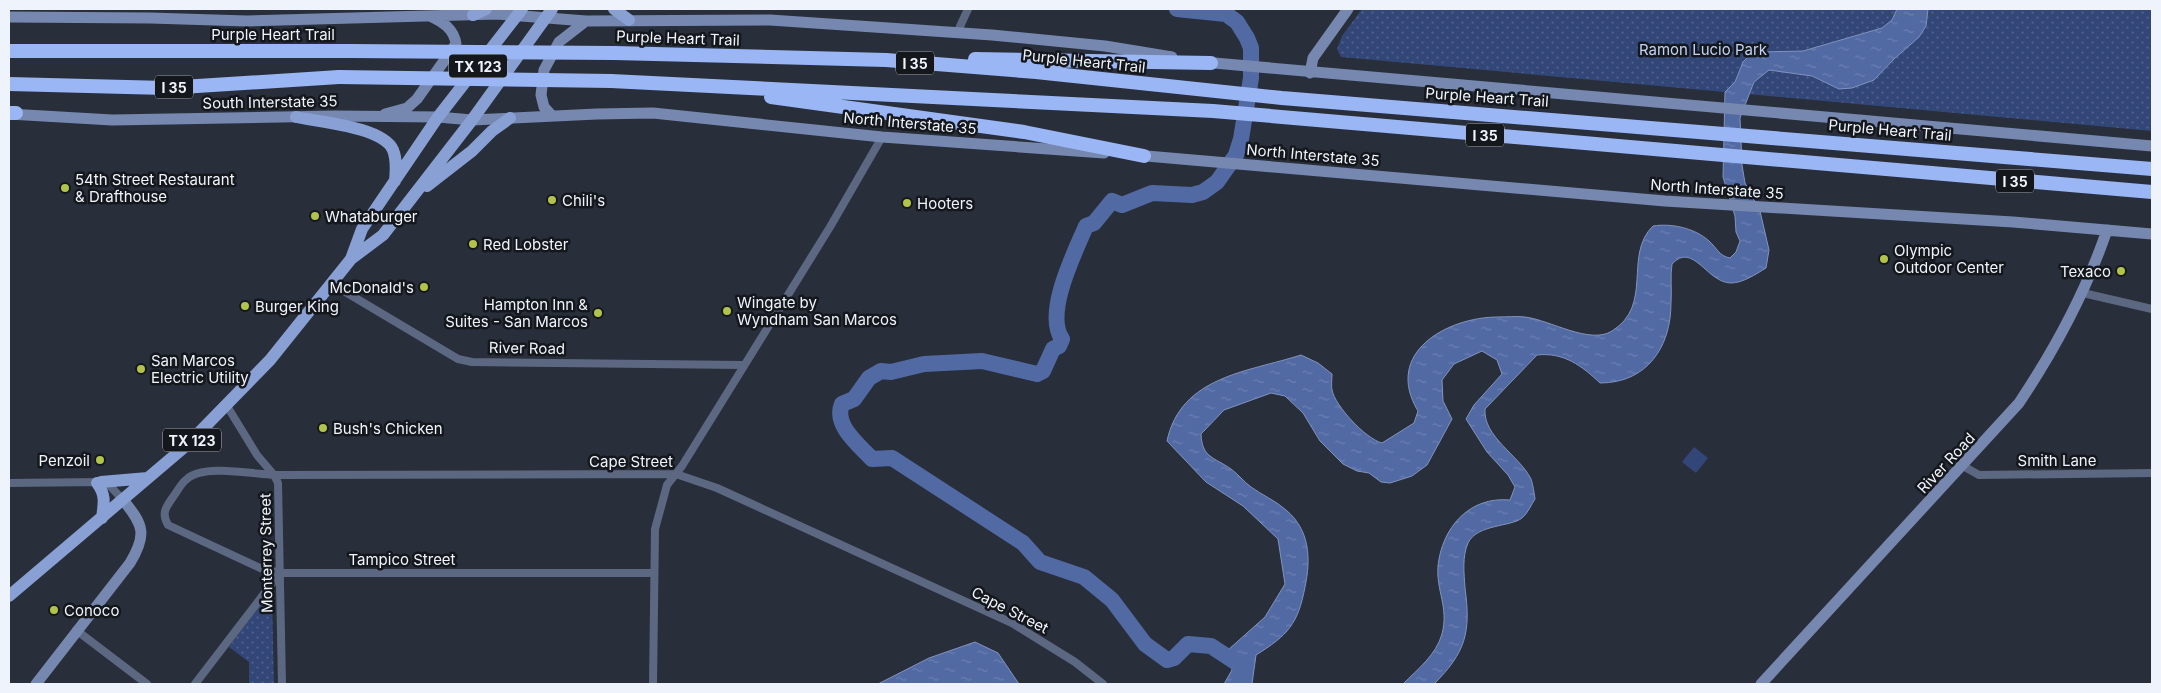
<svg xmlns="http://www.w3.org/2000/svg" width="2161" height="693" viewBox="0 0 2161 693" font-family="Inter,sans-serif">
	<defs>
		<pattern id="park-dots" width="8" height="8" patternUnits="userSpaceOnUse" patternTransform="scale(1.25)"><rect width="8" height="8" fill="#324678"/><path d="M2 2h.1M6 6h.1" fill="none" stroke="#50618c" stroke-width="1.8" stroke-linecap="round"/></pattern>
		<pattern id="water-ripples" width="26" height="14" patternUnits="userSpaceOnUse" patternTransform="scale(1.25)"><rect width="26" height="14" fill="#526aa4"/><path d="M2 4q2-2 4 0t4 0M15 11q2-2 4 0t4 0" fill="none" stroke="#6b80b2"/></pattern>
	</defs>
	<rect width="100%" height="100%" fill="#292e3b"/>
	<path fill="#324678" d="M 1694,447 L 1708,458 L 1696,473 L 1682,462 Z"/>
	<path fill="url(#park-dots)" d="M 1362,9 L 1897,9 L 1892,20 L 1882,28 L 1803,51 L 1760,52 L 1743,63 L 1735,82 L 1725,92 L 1341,57 L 1337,49 L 1342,36 Z
		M 1928,9 L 2152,9 L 2152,131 L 1748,94 L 1754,82 L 1769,70 L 1812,76 L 1827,84 L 1874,80 L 1928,14 Z
		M 268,594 L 272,597 L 274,684 L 249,684 L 249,662 L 229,647 Z"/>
	<path fill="url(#water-ripples)" stroke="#8193be" d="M 1897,9 L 1928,9 L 1926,26 L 1919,37 L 1894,59 L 1874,80 L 1852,88 L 1839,89 L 1812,76 L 1769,70 L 1754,82 L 1740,118 L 1742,165 L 1745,183 L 1760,211 L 1769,250 L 1766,268 C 1756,274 1743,283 1731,283 C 1707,283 1693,241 1672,264 C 1670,277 1672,289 1671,303 C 1671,347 1647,383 1600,383 C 1582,366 1564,352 1537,355 L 1485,409 C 1483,437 1519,455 1531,479 C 1533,485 1534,492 1535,499 C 1531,505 1528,513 1522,518 C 1511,527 1477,524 1468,543 C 1462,557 1464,573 1465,588 C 1471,632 1466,652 1434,684 L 1403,684 C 1418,669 1436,655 1442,634 C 1449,607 1436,591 1438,566 C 1442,528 1469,496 1510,500 L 1515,487 L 1508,475 L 1487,452 L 1466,419 L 1474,405 L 1502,374 L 1497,360 L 1482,351 L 1454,364 L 1442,380 L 1443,401 L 1452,419 L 1427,465 L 1412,476 L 1390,483 L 1381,482 L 1369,473 L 1357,471 L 1343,464 L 1320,441 L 1303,413 L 1285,396 L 1271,393 L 1224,410 L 1201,434 C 1202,458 1214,457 1231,469 C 1238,474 1244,482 1251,487 C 1262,495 1276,501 1286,510 C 1310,530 1311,559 1305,587 C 1298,624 1288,635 1256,655 L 1252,684 L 1224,684 L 1232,670 L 1228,650 L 1265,617 L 1285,584 L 1278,539 L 1243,506 L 1206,482 L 1167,441 C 1181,376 1248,372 1301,355 L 1318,363 L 1332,374 C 1332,379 1331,386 1332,390 C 1335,406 1366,439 1382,443 L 1414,423 L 1418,411 C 1383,353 1447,317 1498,317 C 1507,317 1516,316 1525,317 C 1550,320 1590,345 1612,331 C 1654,305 1623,255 1653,226 C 1671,223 1695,228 1709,241 C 1717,248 1719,256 1730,258 L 1736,252 L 1740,241 L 1736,232 L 1735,216 L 1723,177 L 1725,92 L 1735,82 L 1743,62 L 1750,55 L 1760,52 L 1803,51 L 1882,28 L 1892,20 Z
		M 975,642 L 998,653 L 1019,684 L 878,684 L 929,658 Z"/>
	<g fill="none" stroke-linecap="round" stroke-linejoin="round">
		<path stroke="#526aa4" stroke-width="16" d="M 1177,9 L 1226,14 L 1237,22 L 1247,38 L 1251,48 L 1251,78 L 1241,139 L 1236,155 L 1217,182 L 1203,192 L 1192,195 L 1152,193 L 1122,205 L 1112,201 L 1094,223 L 1086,226 C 1075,252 1044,313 1062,339 L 1059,346 L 1053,349 L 1043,371 L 1037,374 L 982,361 L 924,364 L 891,372 L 881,371 L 869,378 L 854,399 L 842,404 C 833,425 859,445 872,459 L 892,458 L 1023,543 L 1040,562 L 1084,577 L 1112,600 L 1145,644 L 1167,660 L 1174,658 L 1188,644 L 1211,646 L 1243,667"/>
		<path stroke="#5c6881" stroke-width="8" d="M 957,33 L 968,9
			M 332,284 L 458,359 L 472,362 L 743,365
			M 2083,293 L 2152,309
			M 227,406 L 257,455 L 274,475 L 278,483 L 282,684
			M 1963,466 L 1979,475 L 2152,473
			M 9,483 L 101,482 L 111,487 L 123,500
			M 653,573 L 280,573 L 260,568 L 168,525 C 161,513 166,507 173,497 C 177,492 181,483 187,479 C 204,464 252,474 274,475 L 676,474 L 717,488 L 1012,623 L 1075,662 L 1103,684
			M 76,630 L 147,684
			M 195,684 L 280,573
			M 653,684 L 655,529 L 667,485 L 682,466 L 830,227 L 882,137"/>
		<path stroke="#7688b0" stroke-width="11" d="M 9,17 L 150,18 L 247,21 L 497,14 L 586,21 L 770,20 L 992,35 L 1105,46 L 1172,57
			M 1203,62 L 2152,146
			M 1310,73 L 1313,58 L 1348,9
			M 9,114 L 112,120 L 336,116 L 438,117 L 472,120 L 597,114 L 653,113 L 882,137 L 1104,153
			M 385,114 L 407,108 L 417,99 L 456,44 C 454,29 443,22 430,16
			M 552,116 L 544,107 L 541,95 L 544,70 L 559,42 L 586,21
			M 1135,155 L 1665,201 L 2013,222 L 2152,234
			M 36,684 L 130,563 C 147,535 144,525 123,500
			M 1761,684 L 2019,403 C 2055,349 2086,292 2107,230"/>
		<path stroke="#89a0d4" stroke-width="12" d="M 614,9 L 629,20
			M 473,15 L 486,9
			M 296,117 C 319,122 383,127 393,150 C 397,160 396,171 395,181
			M 427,186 L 472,151 L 492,131 L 510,118
			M 351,259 L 362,229 L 438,117 L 522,9
			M 101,482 L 148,478
			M 97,483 C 106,495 104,503 102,518
			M 9,596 L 188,444 L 270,360 L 351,259 L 383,235 L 472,120 L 552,9"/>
		<path stroke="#9bb6f5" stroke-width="14" d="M 9,51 L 351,51
			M 614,53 L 886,60 L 1036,72 L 1282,98 L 2152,169
			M 975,59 L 1211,63
			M 611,81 L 1213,111 L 2152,192
			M 9,84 L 166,88 L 339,77
			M 771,97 L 1024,132 L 1144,156
			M 9,113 L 16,113"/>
		<path stroke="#9bb6f5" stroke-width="14" d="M 351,51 L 614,53
			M 339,77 L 611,81"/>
	</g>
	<g fill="#b2c34c" stroke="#14171c" stroke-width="2">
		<circle cx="65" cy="188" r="5"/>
		<circle cx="552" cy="200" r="5"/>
		<circle cx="907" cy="203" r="5"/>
		<circle cx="315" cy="216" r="5"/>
		<circle cx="473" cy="244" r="5"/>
		<circle cx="1884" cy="259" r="5"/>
		<circle cx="2121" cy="271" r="5"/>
		<circle cx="424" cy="287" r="5"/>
		<circle cx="245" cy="306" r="5"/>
		<circle cx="727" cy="311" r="5"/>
		<circle cx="598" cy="313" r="5"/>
		<circle cx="141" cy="369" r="5"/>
		<circle cx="323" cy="428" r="5"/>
		<circle cx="100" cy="460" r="5"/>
		<circle cx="54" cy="610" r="5"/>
	</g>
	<g text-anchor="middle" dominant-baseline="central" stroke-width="5" stroke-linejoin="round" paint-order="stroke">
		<g fill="#14171c" stroke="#adb1b8" stroke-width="1">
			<rect x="896" y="51.5" width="38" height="23" rx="4"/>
			<rect x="449" y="54.5" width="58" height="23" rx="4"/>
			<rect x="155" y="75.5" width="38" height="23" rx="4"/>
			<rect x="1466" y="123.5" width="38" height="23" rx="4"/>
			<rect x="1996" y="169.5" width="38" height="23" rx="4"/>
			<rect x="163" y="428.5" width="58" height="23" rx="4"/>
		</g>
		<g font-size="14" font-weight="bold" fill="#eff3fb">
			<text x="915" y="63">I 35</text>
			<text x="478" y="66">TX 123</text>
			<text x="174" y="87">I 35</text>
			<text x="1485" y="135">I 35</text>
			<text x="2015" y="181">I 35</text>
			<text x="192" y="440">TX 123</text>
		</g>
		<g font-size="15" fill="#eff3fb" stroke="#14171c">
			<text x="273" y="34">Purple Heart Trail</text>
			<text transform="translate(678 38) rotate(2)">Purple Heart Trail</text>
			<text transform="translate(1084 61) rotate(6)">Purple Heart Trail</text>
			<text transform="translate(1487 97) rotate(4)">Purple Heart Trail</text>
			<text transform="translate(270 102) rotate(-1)">South Interstate 35</text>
			<text transform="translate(910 123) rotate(5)">North Interstate 35</text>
			<text transform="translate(1890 130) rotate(5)">Purple Heart Trail</text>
			<text transform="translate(1313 155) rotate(5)">North Interstate 35</text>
			<text transform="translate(1717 189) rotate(4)">North Interstate 35</text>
			<text transform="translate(527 348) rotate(1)">River Road</text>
			<text x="2057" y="460">Smith Lane</text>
			<text x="631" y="461">Cape Street</text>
			<text transform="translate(1946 463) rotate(-47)">River Road</text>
			<text transform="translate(266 553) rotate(-91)">Monterrey Street</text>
			<text x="402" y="559">Tampico Street</text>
			<text transform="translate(1010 610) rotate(27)">Cape Street</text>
		</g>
		<g font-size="15" fill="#c3d3f5" stroke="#14171c">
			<text x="1703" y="49">Ramon Lucio Park</text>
		</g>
		<g font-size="15" fill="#eff3fb" stroke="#14171c" text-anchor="start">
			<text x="75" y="179">54th Street Restaurant<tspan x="75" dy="17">&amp; Drafthouse</tspan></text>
			<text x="562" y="200">Chili's</text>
			<text x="917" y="203">Hooters</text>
			<text x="325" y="216">Whataburger</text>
			<text x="483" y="244">Red Lobster</text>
			<text x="1894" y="250">Olympic<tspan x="1894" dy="17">Outdoor Center</tspan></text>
			<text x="2111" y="271" text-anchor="end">Texaco</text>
			<text x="414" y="287" text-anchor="end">McDonald's</text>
			<text x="737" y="302">Wingate by<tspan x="737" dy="17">Wyndham San Marcos</tspan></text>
			<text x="588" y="304" text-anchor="end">Hampton Inn &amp;<tspan x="588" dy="17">Suites - San Marcos</tspan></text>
			<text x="255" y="306">Burger King</text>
			<text x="151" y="360">San Marcos<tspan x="151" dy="17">Electric Utility</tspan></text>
			<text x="333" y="428">Bush's Chicken</text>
			<text x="90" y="460" text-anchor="end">Penzoil</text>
			<text x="64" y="610">Conoco</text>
		</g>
	</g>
	<rect width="2161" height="693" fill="none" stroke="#eff3fb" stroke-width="20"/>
</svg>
